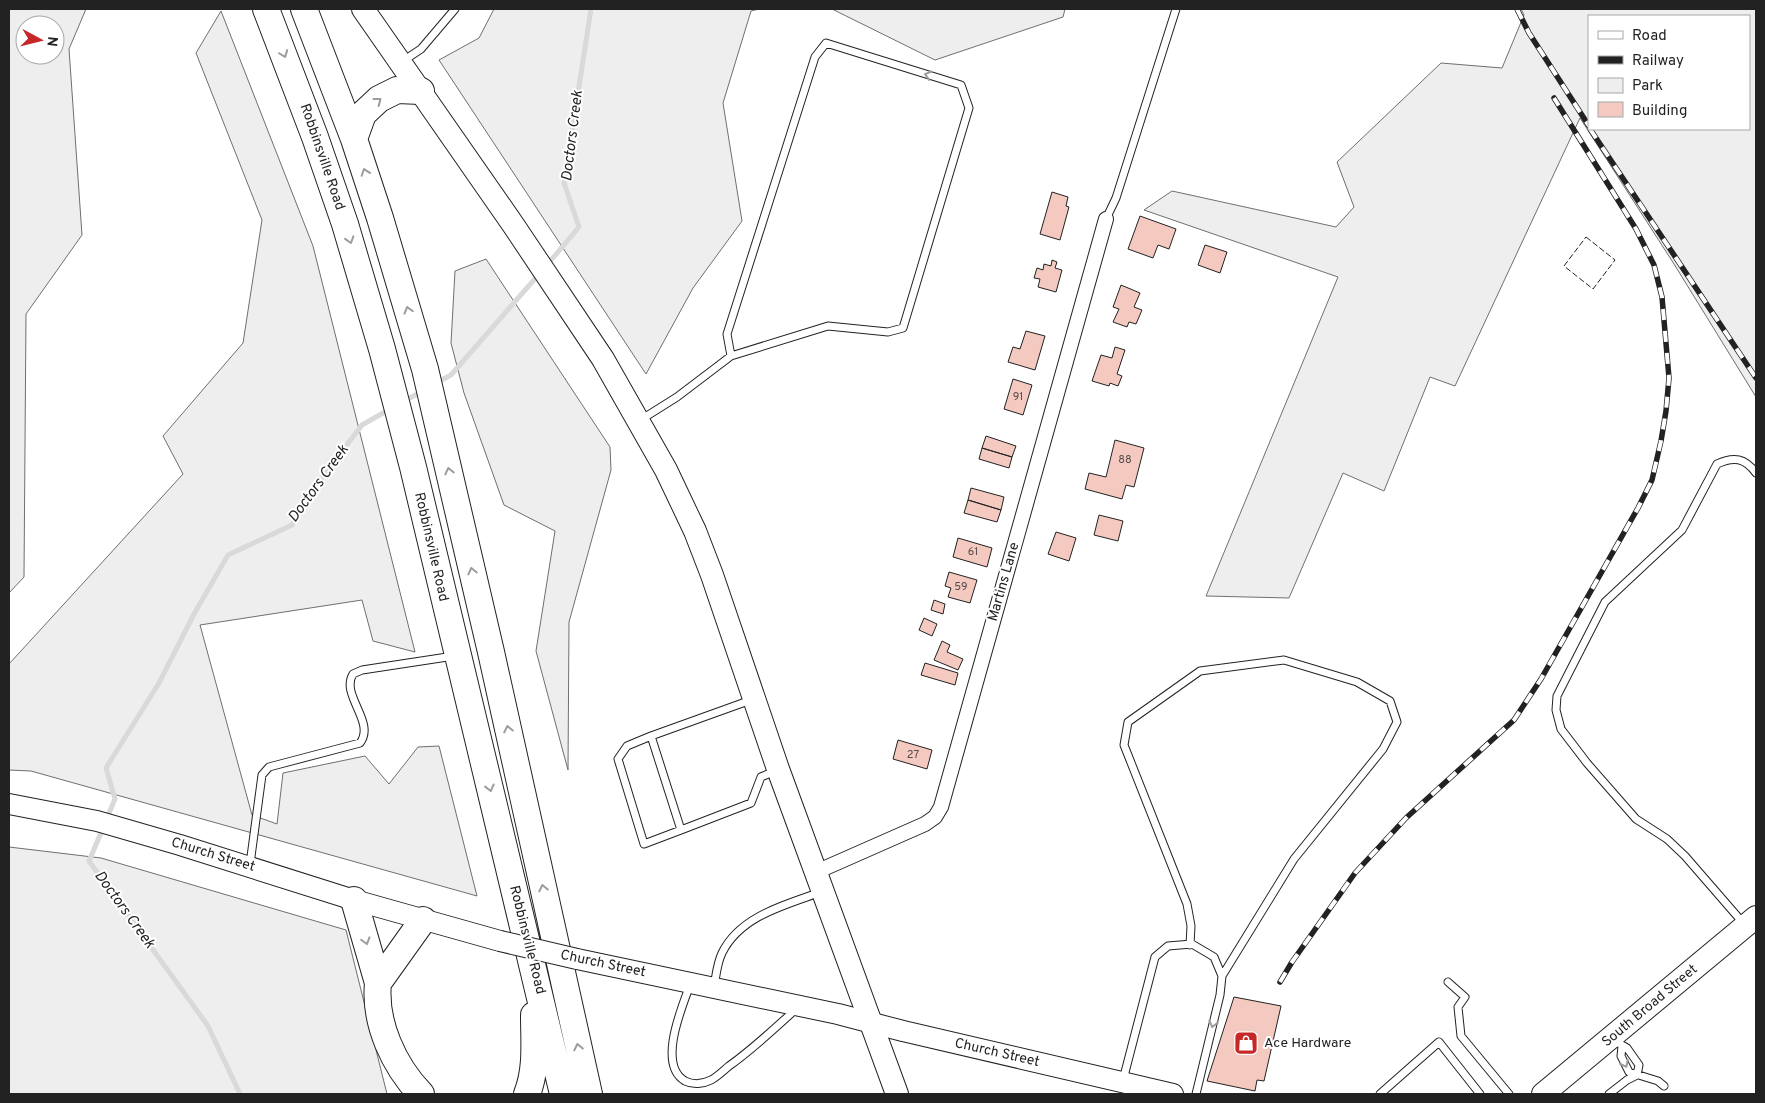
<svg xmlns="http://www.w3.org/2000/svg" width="1765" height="1103" viewBox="0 0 1765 1103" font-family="Overpass,sans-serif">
	<rect width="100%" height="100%" fill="#fff"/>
	<path fill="#eee" stroke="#6f6f6f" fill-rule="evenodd" d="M 9,9 L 86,9 L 69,49 L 82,235 L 26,314 L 24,577 L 9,593 ZM 25,25 L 55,25 L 55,55 L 25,55 Z
		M 494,9 L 759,9 L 751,11 L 723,103 L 742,221 L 693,288 L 646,374 L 439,60 L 479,38 Z
		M 832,9 L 1065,9 L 1063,17 L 935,60 Z
		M 1521,9 L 1756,9 L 1756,397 L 1674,264 L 1580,118 L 1455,386 L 1430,377 L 1384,491 L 1343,473 L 1289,598 L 1206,596 L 1338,277 L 1144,210 L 1172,191 L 1336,227 L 1354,207 L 1337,162 L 1441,63 L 1502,68 L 1524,15 ZM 1589,16 L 1749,16 L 1749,129 L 1589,129 Z
		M 221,11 L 313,246 L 415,652 L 373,641 L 362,600 L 200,625 L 252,815 L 277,824 L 283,773 L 365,756 L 389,784 L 418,747 L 439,746 L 477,896 L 31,771 L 9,770 L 9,664 L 183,474 L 163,436 L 243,343 L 262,220 L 196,53 Z
		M 486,259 L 610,447 L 611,470 L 569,622 L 568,770 L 536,651 L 555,531 L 504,505 L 464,393 L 451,343 L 455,271 Z
		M 9,847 L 101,858 L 346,930 L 387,1094 L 9,1094 Z"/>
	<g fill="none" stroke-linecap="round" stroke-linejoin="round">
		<path stroke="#d9d9d9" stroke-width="5" d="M 547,265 L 579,227 L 564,183 L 591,9
			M 436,383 L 451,375 L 540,273
			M 404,401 L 423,391
			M 106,820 L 115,799 L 106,768 L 159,683 L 194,614 L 228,555 L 292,525 L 316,485 L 362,425 L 390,409
			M 103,828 L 89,861 L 208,1026 L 240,1094"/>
	</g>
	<path fill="#f3c9c0" stroke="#222" d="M 1052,192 L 1068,197 L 1066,206 L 1069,207 L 1060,240 L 1040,234 Z
		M 1140,216 L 1176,229 L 1169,249 L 1158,245 L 1153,258 L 1128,249 Z
		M 1205,245 L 1227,252 L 1220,273 L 1198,265 Z
		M 1052,260 L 1057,262 L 1055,268 L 1062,270 L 1056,292 L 1038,287 L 1040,279 L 1034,278 L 1037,268 L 1043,270 L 1044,264 L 1051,266 Z
		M 1121,285 L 1140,293 L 1134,307 L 1142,310 L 1136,324 L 1129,322 L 1127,327 L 1113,322 L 1119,309 L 1113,307 Z
		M 1026,331 L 1045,336 L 1035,370 L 1008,362 L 1013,347 L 1020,349 Z
		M 1115,347 L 1125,350 L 1117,374 L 1122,376 L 1118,386 L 1110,383 L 1109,386 L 1092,381 L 1101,355 L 1112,358 Z
		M 1013,379 L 1032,385 L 1023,415 L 1004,409 Z
		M 986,436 L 1016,446 L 1012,457 L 982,448 Z
		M 1115,440 L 1144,448 L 1134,487 L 1126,485 L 1122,499 L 1085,489 L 1089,473 L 1106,477 Z
		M 982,448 L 1012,457 L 1009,468 L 979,459 Z
		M 971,488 L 1004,497 L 1001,510 L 968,500 Z
		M 968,500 L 1001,510 L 997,522 L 964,513 Z
		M 1099,515 L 1123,521 L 1118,541 L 1094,535 Z
		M 1056,532 L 1076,538 L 1069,561 L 1048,554 Z
		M 958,538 L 992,548 L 987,567 L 953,557 Z
		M 949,572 L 977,580 L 970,603 L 948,597 L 951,588 L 945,586 Z
		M 934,600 L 945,604 L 943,614 L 931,610 Z
		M 924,618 L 937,624 L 932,636 L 919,630 Z
		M 942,641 L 950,645 L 947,652 L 963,659 L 958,670 L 934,660 Z
		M 925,663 L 958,673 L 955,685 L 921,675 Z
		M 898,740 L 932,750 L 927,769 L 893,759 Z
		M 1234,997 L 1281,1006 L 1264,1081 L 1257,1080 L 1255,1091 L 1207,1081 Z"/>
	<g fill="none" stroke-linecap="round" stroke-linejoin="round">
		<g stroke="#222" stroke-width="9">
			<path id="lane" d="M 403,61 L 421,49 L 455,9
				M 1106,219 L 1116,198 L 1176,9
				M 642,419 L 677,397 L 731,356 L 828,326 L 888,332 L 903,328 L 969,108 L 961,85 L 826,43 L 815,57 L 727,334 L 731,356
				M 751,700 L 651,736 L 681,830 L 751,803 L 761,777 L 775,771
				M 651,736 L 627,746 L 618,759 L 644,844 L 681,830
				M 250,864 L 262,775 L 269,767 L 360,743 C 376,722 340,695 353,674 L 362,670 L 454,656
				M 1744,924 L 1685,856 L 1667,839 L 1636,819 L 1587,763 L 1561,729 L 1556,710 L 1557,696 L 1605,602 L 1682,530 L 1717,464 C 1734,456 1745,458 1756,473
				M 1190,945 L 1191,926 L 1187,904 L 1124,745 L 1128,722 L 1200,671 L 1284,660 L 1357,682 L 1390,701 L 1397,722 L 1383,749 L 1294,859 L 1222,976 L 1220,995 L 1196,1094
				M 1448,982 L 1465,997 L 1458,1007 L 1461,1036 L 1509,1094
				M 690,985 C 682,1007 657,1065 685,1081 C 693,1085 703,1084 711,1080 C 717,1077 723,1071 729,1066 C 753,1049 774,1029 796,1009
				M 714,987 C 716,976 717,963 722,953 C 740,916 785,905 821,892
				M 1620,1044 L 1627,1048 L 1639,1065 L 1637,1075
				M 1622,1046 L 1621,1056 L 1629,1072 L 1658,1081 L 1664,1086
				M 1123,1080 L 1155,957 L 1168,946 L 1192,944 L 1214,957 L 1222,976
				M 1380,1094 L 1439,1042 L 1480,1094
				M 1609,1094 L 1627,1080 L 1637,1075"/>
		</g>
		<g stroke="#222" stroke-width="16">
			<path id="street" d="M 816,872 L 925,824 L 935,817 L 941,807 L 1106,219"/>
		</g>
		<g stroke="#222" stroke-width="22">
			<path id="secondary" d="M 9,804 L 97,821 L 180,845 L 354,900 L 500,941
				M 577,959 L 838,1014 L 903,1031 L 1173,1094"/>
		</g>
		<g stroke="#222" stroke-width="24">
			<path id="primary" d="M 363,9 L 514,226 L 603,359 L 666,470 L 695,531 L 712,575 L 778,769 L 897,1094
				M 1543,1094 L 1756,917"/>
		</g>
		<g stroke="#222" stroke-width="28">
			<path id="highway" d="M 266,9 L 315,137 L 345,224 L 382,349 L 413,467 L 563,1094
				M 304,9 L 354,139 L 380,218 L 425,369 L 491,652 L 589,1094
				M 354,139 L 363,114 L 379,99 L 397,90 L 421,91
				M 354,900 L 378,983 C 374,1023 394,1066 421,1094
				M 378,983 L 423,920
				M 527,1094 C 537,1069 534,1042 534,1015"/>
		</g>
		<use href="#lane" stroke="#fff" stroke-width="7"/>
		<use href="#street" stroke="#fff" stroke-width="14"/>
		<use href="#secondary" stroke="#fff" stroke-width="20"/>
		<use href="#primary" stroke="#fff" stroke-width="22"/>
		<use href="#highway" stroke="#fff" stroke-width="26"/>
		<g stroke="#222" stroke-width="5.5">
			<path id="rail" d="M 1517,9 L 1529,33 L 1589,126
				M 1590,129 L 1756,378
				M 1280,982 L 1292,962 L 1355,873 L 1406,818 L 1514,720 L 1541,679 L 1638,508 L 1652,480 L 1661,441 L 1666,411 L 1669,378 L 1662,297 L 1654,265 L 1636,229 L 1554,98"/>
		</g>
		<use href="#rail" stroke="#fff" stroke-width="4" stroke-dasharray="11" stroke-linecap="butt"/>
		<g stroke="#222" stroke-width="22" stroke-linecap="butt">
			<path id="secondary-bridge" d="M 500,941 L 577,959"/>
		</g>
		<use href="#secondary-bridge" stroke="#fff" stroke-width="20"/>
		<path stroke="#222" stroke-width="1" stroke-dasharray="6 2.5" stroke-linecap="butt" d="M 1586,237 L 1615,260 L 1593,289 L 1564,266 Z"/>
	</g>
	<defs><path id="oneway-chevron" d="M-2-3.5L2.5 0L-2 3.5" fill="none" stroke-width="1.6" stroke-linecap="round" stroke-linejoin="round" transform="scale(1.25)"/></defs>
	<g stroke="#9c9c9c">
		<use href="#oneway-chevron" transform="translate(284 54) rotate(69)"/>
		<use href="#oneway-chevron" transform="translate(928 75) rotate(-163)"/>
		<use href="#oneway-chevron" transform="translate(378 101) rotate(-37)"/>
		<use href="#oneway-chevron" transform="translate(365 172) rotate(-109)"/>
		<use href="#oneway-chevron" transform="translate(350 240) rotate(73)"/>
		<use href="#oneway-chevron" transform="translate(408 310) rotate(-106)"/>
		<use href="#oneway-chevron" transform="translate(449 471) rotate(-103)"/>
		<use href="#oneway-chevron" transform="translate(472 571) rotate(-103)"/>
		<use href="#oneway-chevron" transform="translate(508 729) rotate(-102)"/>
		<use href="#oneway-chevron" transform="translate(490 788) rotate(76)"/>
		<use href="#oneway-chevron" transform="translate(543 888) rotate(-102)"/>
		<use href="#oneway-chevron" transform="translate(366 941) rotate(74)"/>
		<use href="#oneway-chevron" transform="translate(1213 1024) rotate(104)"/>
		<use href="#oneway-chevron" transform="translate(578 1047) rotate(-102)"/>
		<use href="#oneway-chevron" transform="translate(1625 1064) rotate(63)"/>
	</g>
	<defs>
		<g id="shop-square" transform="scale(1.25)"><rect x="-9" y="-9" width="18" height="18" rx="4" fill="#c62828" stroke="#fff"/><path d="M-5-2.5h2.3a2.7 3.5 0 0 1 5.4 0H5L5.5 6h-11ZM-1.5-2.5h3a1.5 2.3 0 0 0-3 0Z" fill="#fff"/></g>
	</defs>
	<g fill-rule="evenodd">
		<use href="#shop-square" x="1246" y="1043"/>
	</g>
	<g text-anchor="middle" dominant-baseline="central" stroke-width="4" stroke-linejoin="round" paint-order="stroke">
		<g font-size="11" fill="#564c4a">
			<text x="1018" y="397">91</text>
			<text x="1125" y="460">88</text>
			<text x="973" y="552">61</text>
			<text x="961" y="587">59</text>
			<text x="913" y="755">27</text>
		</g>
		<g font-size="14" fill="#222" stroke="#fff">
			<text transform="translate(322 157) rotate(71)">Robbinsville Road</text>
			<text transform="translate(431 547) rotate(77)">Robbinsville Road</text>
			<text transform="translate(1004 582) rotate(-74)">Martins Lane</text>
			<text transform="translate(213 855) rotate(17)">Church Street</text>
			<text transform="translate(527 940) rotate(76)">Robbinsville Road</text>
			<text transform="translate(603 964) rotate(12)">Church Street</text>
			<text transform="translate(1650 1006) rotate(-40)">South Broad Street</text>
			<text transform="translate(997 1053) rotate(13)">Church Street</text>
		</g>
		<g font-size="14" fill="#222" stroke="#fff" text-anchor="start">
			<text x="1264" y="1043">Ace Hardware</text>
		</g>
		<g font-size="15" font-style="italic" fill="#222" stroke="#fff">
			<text transform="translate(573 136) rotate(-83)">Doctors Creek</text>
			<text transform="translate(319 484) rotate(-54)">Doctors Creek</text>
			<text transform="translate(124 910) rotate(54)">Doctors Creek</text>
		</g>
	</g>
	<rect width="1765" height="1103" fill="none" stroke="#222222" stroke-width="20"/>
	<rect x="1588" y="15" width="162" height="115" fill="#ffffff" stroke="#a7a7a7"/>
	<rect x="1598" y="31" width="25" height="8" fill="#ffffff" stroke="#a7a7a7"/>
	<text x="1632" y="40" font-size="15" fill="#222222">Road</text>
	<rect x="1598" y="56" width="25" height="8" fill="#222222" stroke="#a7a7a7"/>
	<text x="1632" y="65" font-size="15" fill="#222222">Railway</text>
	<rect x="1598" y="78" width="25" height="15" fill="#eeeeee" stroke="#a7a7a7"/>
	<text x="1632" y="90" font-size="15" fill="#222222">Park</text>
	<rect x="1598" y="102" width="25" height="15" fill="#f3c9c0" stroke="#a7a7a7"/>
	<text x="1632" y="115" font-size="15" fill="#222222">Building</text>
	<g transform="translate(40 40) rotate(97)"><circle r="24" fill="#ffffff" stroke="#a7a7a7"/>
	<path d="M0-4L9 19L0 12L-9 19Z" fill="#c62828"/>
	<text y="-8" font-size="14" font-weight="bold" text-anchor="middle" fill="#222222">N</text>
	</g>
</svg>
